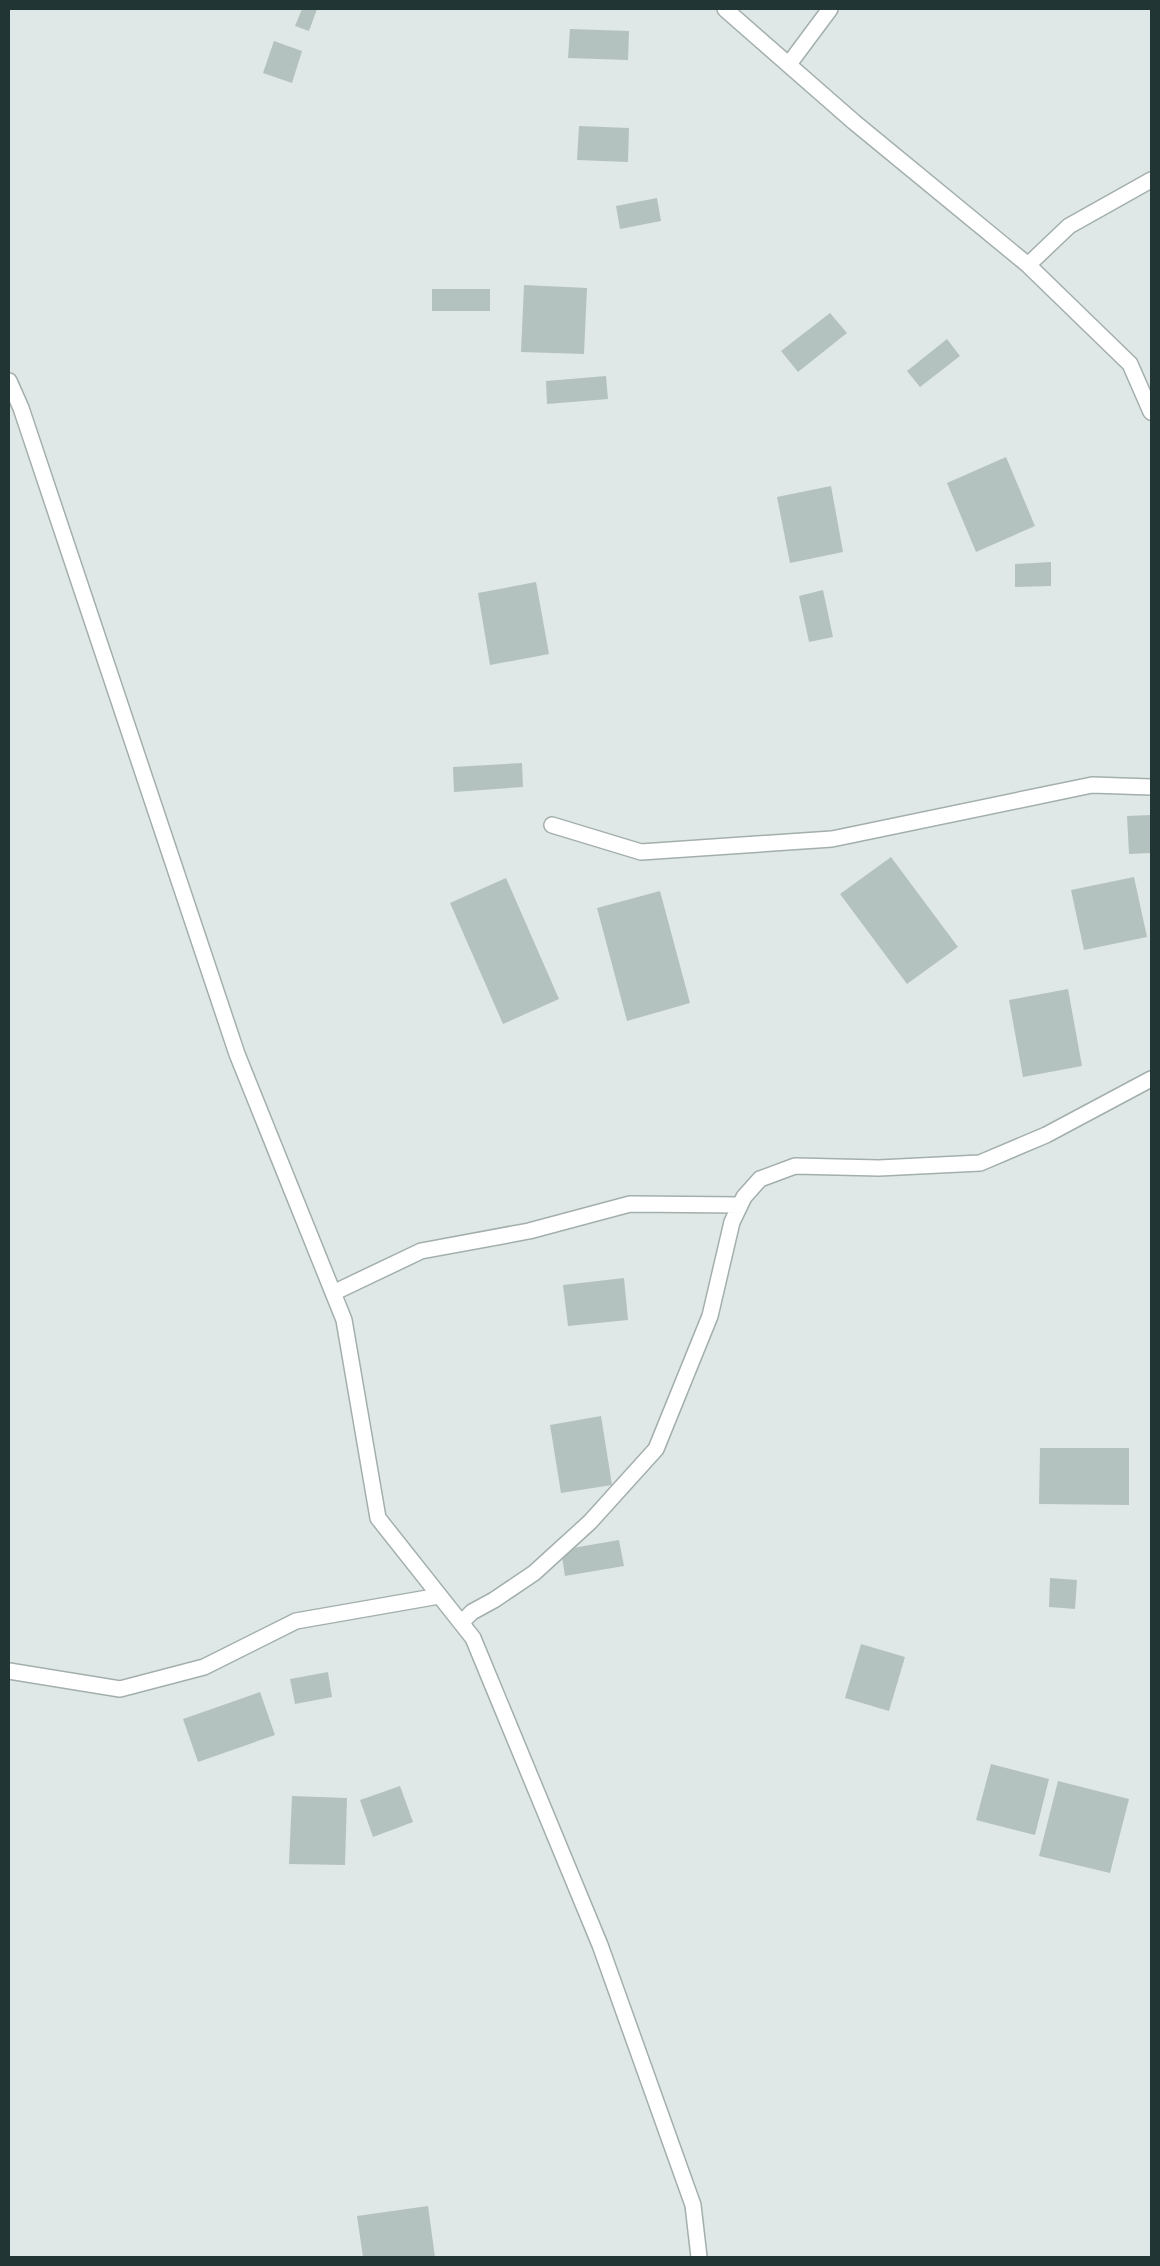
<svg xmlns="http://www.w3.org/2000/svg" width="1160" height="2266" viewBox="0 0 1160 2266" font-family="'Public Sans',sans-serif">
	<rect width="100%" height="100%" fill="#dfe8e6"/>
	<path fill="#b4c2bf" d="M 302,9 L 317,9 L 309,31 L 295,26 Z
		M 570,29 L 629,31 L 628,60 L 568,58 Z
		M 274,41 L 302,51 L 292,83 L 263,73 Z
		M 579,126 L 629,128 L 628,162 L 577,160 Z
		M 657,198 L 661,221 L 620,229 L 616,206 Z
		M 524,285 L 587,288 L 584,354 L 521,352 Z
		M 432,289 L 490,289 L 490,311 L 432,311 Z
		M 830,313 L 847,333 L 798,372 L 781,351 Z
		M 947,339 L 960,356 L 920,387 L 907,371 Z
		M 606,376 L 608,399 L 547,404 L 546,381 Z
		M 1006,457 L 1035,526 L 976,552 L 947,483 Z
		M 831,486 L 843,552 L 790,563 L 777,497 Z
		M 1051,562 L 1051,586 L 1015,587 L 1015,564 Z
		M 536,582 L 549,654 L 490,665 L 478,593 Z
		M 823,590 L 833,637 L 809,642 L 799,596 Z
		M 522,763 L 523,787 L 454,792 L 453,767 Z
		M 1151,815 L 1151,853 L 1129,854 L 1127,816 Z
		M 891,857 L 958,947 L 907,984 L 840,894 Z
		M 1134,877 L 1147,937 L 1084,950 L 1071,890 Z
		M 506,878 L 559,999 L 503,1024 L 450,903 Z
		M 660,891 L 690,1003 L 627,1021 L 597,908 Z
		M 1068,989 L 1082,1066 L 1023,1077 L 1009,1000 Z
		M 624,1278 L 628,1320 L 568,1326 L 563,1285 Z
		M 601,1416 L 612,1485 L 561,1493 L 550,1425 Z
		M 1040,1448 L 1129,1448 L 1129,1505 L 1039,1504 Z
		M 619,1540 L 624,1566 L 565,1576 L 561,1550 Z
		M 1050,1578 L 1077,1580 L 1075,1609 L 1049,1607 Z
		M 861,1644 L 905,1657 L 889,1711 L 845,1698 Z
		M 328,1672 L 332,1697 L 295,1704 L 290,1679 Z
		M 260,1692 L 275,1735 L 198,1762 L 183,1719 Z
		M 991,1764 L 1049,1779 L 1035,1835 L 976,1820 Z
		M 1058,1781 L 1129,1799 L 1110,1873 L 1039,1856 Z
		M 400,1786 L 413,1822 L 373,1837 L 360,1800 Z
		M 292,1796 L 347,1798 L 345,1865 L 289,1864 Z
		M 428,2206 L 435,2257 L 363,2257 L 357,2216 Z"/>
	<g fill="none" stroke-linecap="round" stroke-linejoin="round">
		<g stroke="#a3afad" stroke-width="18">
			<path id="minor" d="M 725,9 L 854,122 L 1028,265 L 1130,364 L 1151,412
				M 789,64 L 830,9
				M 1028,265 L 1069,226 L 1151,180
				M 9,381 L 21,408 L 237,1054 L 344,1320 L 378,1518 L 473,1638 L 600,1945 L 693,2205 L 699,2257
				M 552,825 L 641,852 L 832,839 L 1092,785 L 1151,787
				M 333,1293 L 421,1251 L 529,1231 L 630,1204 L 740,1205
				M 461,1623 L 472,1612 L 494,1600 L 534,1573 L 590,1522 L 656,1449 L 710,1316 L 732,1222 L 744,1197 L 760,1179 L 795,1166 L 879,1168 L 980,1163 L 1046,1135 L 1151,1079
				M 9,1671 L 120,1689 L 204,1667 L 296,1621 L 439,1596"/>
		</g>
		<use href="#minor" stroke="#fff" stroke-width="15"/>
	</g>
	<rect width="1160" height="2266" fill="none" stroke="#223535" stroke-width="20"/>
</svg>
